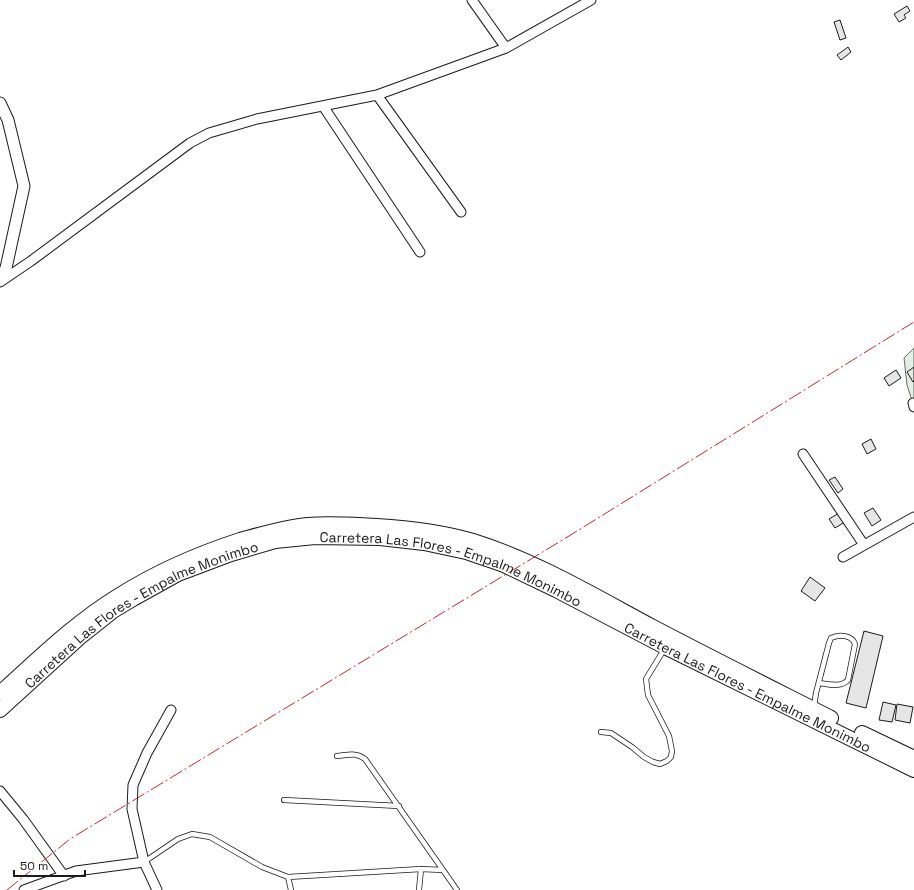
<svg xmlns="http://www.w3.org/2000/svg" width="914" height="890" viewBox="0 0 914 890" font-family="'Space Grotesk',sans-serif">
	<rect width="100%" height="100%" fill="#fff"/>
	<path fill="#e0efe3" stroke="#6a6a6a" d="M 914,348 L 914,407 L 907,385 L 904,358 Z"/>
	<path fill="#e6e6e6" stroke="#1a1a1a" d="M 907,6 L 910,11 L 904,15 L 906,18 L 899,22 L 894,14 Z
		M 840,20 L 846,38 L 840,40 L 834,22 Z
		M 848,47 L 851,52 L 841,60 L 837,55 Z
		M 914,367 L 914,381 L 913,382 L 907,372 Z
		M 896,370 L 901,378 L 889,386 L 884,378 Z
		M 871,439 L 876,449 L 867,454 L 862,444 Z
		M 835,477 L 843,489 L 838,493 L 829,480 Z
		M 873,508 L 881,520 L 872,526 L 864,513 Z
		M 839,513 L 845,522 L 835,528 L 829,519 Z
		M 810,577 L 825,588 L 815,601 L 801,591 Z
		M 864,631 L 883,636 L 866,708 L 846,703 Z
		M 883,702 L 896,705 L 892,722 L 879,720 Z
		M 897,704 L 913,707 L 910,723 L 895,720 Z"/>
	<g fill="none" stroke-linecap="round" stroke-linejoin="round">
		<g stroke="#1a1a1a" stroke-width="6">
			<path id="service" d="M 814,707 L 816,693 L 829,643 L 831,638 C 839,634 852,635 855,644 L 848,680 C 841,688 828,684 819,683
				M 601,732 L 611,733 L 632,747 L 644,757 L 653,762 L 660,764 L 667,761 L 671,757 L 672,751 L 669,736 L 648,695 L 646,679 L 665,648
				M 337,756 C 348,755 356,752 365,759 L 443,870
				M 284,800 L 399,806
				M 144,862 L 178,839 L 192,834 L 210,837 L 262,867 L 288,877 L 291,890
				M 288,877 L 421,869 L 443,870 L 457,890
				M 419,890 L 421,869"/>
		</g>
		<g stroke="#1a1a1a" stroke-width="11">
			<path id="minor" d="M 472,0 L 506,48
				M 377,95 L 461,212
				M 323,106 L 420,252
				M 0,282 L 31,261 L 190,143 L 209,133 L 257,119 L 377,95 L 506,48 L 591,0
				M 913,403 L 914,407
				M 803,454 L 864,545
				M 843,557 L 914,517
				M 0,791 L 23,819 L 64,876
				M 24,890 L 76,871 L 144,862
				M 157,890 L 144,862 L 132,809 L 133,785 L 147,753 L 171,710"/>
		</g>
		<g stroke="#1a1a1a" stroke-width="13">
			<path id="tertiary" d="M 0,103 L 8,120 L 24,186 L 6,268 L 0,280"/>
		</g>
		<g stroke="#1a1a1a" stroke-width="16">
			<g id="trunk">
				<path d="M 0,693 C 38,659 74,623 118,596 C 156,572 197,554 240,540 C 262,534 285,527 308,525 C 331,523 354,525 377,526 C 410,528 442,532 473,541 C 537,561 595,596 653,627 C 712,658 772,688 831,718"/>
				<path id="s1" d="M 0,710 L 79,638 L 113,611 L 133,599 L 178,574 L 231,554 L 275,541 L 315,537 L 380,538 L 424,543 L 466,552 L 504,565 L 556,590 L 665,647 L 914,770"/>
				<path d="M 862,733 L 914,758"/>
			</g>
		</g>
		<use href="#service" stroke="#fff" stroke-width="4.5"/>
		<use href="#minor" stroke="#fff" stroke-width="9"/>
		<use href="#tertiary" stroke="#fff" stroke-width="11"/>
		<use href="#trunk" stroke="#fff" stroke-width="14"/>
		<path stroke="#c62828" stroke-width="1" stroke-dasharray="14 3 2 3" stroke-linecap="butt" d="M 7,890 L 70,839 L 569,536 L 914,322"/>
	</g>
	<g text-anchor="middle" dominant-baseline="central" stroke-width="3" stroke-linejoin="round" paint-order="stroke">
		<g font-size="14" fill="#1a1a1a" stroke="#fff">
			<text stroke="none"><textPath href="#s1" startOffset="509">Carretera Las Flores - Empalme Monimbo</textPath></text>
			<text stroke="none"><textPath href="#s1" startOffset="173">Carretera Las Flores - Empalme Monimbo</textPath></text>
			<text stroke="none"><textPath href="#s1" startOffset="833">Carretera Las Flores - Empalme Monimbo</textPath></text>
		</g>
	</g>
	<path d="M14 870v6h71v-6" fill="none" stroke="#1a1a1a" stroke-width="2"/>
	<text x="20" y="870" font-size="12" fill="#1a1a1a" stroke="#ffffff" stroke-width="3" paint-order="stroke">50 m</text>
</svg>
